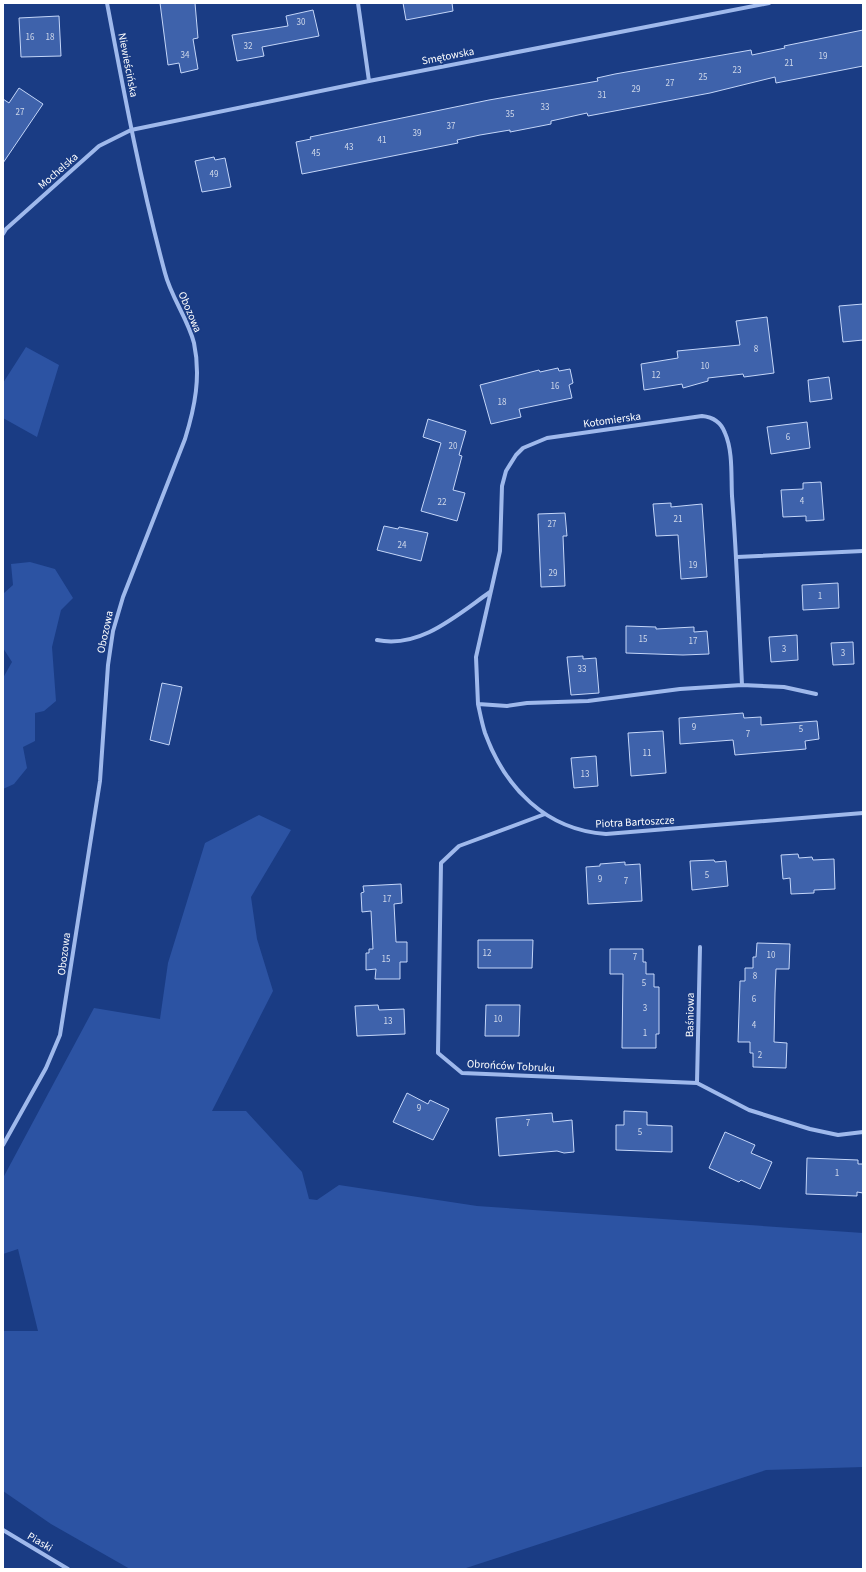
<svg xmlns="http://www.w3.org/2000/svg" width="866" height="1572" viewBox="0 0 866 1572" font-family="'Source Sans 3',sans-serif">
	<rect width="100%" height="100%" fill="#1a3c84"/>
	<path fill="#2c53a3" d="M 26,347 L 59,365 L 37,437 L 3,418 L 3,383 Z
		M 30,562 L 55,569 L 73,598 L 61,610 L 52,647 L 56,701 L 44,711 L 35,713 L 35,741 L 23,747 L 27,768 L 14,784 L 3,789 L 3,678 L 12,662 L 3,648 L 3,594 L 13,585 L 11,564 Z
		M 259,815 L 291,830 L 251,897 L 257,939 L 273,991 L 212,1111 L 246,1111 L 302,1172 L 309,1199 L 317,1200 L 339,1185 L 477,1206 L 863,1233 L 863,1467 L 766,1470 L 463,1569 L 130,1569 L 51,1524 L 3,1491 L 3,1331 L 38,1331 L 18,1249 L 3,1254 L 3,1178 L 94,1008 L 160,1019 L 168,963 L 205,843 Z"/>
	<path fill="#3e62ab" stroke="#c4d6f9" d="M 160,3 L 195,3 L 198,38 L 193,39 L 198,69 L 181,73 L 179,63 L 168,65 Z
		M 403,3 L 452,3 L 453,11 L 406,20 Z
		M 313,10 L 319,36 L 262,47 L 264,56 L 237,61 L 232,35 L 288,26 L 286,16 Z
		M 59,16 L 61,56 L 21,57 L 19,18 Z
		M 863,30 L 863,66 L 776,83 L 775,77 L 710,93 L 588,116 L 587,113 L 551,121 L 551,124 L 510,132 L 510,130 L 480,135 L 457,140 L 458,143 L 302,174 L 296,142 L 311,139 L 310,137 L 489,100 L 598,81 L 597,78 L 615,74 L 751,50 L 752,55 L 785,48 L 784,46 Z
		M 19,88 L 43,104 L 3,163 L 3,99 L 9,103 Z
		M 214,157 L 215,160 L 225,158 L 231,187 L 202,192 L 195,161 Z
		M 863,304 L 863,340 L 843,342 L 839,306 Z
		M 767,317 L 774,373 L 744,377 L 743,374 L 708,378 L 708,381 L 683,388 L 682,384 L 644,390 L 641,364 L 678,358 L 677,351 L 740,345 L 736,321 Z
		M 558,368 L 559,371 L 570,369 L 573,383 L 569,385 L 572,398 L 519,409 L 521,417 L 491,424 L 480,385 L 539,370 L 540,372 Z
		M 829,377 L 832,399 L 810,402 L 808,380 Z
		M 428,419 L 466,431 L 459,455 L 462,456 L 453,490 L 465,493 L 457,521 L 421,511 L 441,443 L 423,437 Z
		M 807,422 L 810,448 L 771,454 L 767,427 Z
		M 821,482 L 824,520 L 806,521 L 806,516 L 783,517 L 781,490 L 803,489 L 803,483 Z
		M 671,503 L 671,507 L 702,504 L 707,577 L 681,579 L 678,535 L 656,536 L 653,504 Z
		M 565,513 L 567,536 L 563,536 L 565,586 L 541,587 L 538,514 Z
		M 384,526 L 398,529 L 399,527 L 428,533 L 421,561 L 377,550 Z
		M 838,583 L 839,608 L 803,610 L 802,585 Z
		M 626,626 L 656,627 L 656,629 L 694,627 L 694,632 L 707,631 L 709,654 L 683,655 L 626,653 Z
		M 797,635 L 798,660 L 771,662 L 769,637 Z
		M 853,642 L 854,664 L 833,665 L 831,643 Z
		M 583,656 L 583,659 L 596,658 L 599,693 L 571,695 L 567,657 Z
		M 162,683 L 182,687 L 169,745 L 150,740 Z
		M 743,713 L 744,718 L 761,717 L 761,725 L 817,721 L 819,739 L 805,741 L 806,749 L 735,755 L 733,740 L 680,744 L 679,718 Z
		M 663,731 L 666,773 L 631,776 L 628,733 Z
		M 596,756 L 598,786 L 574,788 L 571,758 Z
		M 798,854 L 799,858 L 812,857 L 813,860 L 834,859 L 835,889 L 814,890 L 814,893 L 791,894 L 790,878 L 783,879 L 781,855 Z
		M 714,860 L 715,862 L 726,861 L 728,886 L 692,890 L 690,861 Z
		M 625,862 L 625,865 L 640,864 L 642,901 L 588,904 L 586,867 L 600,866 L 600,864 Z
		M 401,884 L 402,903 L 394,904 L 396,942 L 407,942 L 407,962 L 400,962 L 400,979 L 375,979 L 376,969 L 366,970 L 366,953 L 369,953 L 369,949 L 373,949 L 371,911 L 362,912 L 361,893 L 364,892 L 363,886 Z
		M 478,940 L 533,940 L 532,968 L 478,968 Z
		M 757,943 L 790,944 L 789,969 L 776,969 L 775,993 L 774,1042 L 787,1043 L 786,1068 L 753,1067 L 753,1053 L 750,1053 L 750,1042 L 738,1042 L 740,981 L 745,981 L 745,968 L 753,968 L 753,957 L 756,957 Z
		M 610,949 L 643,949 L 643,962 L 646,962 L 646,974 L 654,974 L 654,987 L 659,987 L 659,1034 L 656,1034 L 656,1048 L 622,1048 L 623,974 L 610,974 Z
		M 378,1005 L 379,1010 L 404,1009 L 405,1034 L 357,1036 L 355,1006 Z
		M 486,1005 L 520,1005 L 519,1036 L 485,1036 Z
		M 407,1093 L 428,1104 L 430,1100 L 449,1109 L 433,1140 L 393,1122 Z
		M 624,1111 L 647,1112 L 647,1125 L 672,1126 L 672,1152 L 616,1150 L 616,1125 L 624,1125 Z
		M 552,1113 L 553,1122 L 572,1120 L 574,1152 L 564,1153 L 557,1151 L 499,1156 L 496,1118 Z
		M 725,1132 L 755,1145 L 751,1153 L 772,1162 L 760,1189 L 741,1180 L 739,1182 L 709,1168 Z
		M 807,1158 L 858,1160 L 858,1164 L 863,1164 L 863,1193 L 857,1192 L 857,1196 L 806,1194 Z"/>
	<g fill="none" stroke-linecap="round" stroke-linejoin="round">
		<path stroke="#9fb9ec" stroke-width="4" d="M 358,3 L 369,81
			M 3,234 L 6,229 L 99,146 L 131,130 L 369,81 L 769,3
			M 737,557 L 863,551
			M 377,640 C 420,649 457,615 490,592
			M 742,685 C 739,622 737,559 732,496 C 731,476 733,451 725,433 C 721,422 713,417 702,416 L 547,438 L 523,448 L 516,455 L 506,471 L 502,486 L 500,551 L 476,657 L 478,704 L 507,706 L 527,703 L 588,701 L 680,689 L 742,685 L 784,687 L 816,694
			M 478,704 C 480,713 482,724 485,733 C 505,788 546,830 606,834 L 863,813
			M 545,814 L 459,846 L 441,863 L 438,1053 L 462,1073 L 697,1083 L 749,1110 L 810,1129 L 838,1135 L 863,1132
			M 697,1083 L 700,947
			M 3,1145 L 46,1068 L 60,1035 L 100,781 L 108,665 L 113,631 L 123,597 L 185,439 C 195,407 201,376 194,343 C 188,319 171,297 165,273 C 141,184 124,93 107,3
			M 3,1530 L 68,1569"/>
	</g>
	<g text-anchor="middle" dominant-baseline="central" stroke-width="3.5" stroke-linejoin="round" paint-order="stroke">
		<g font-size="9" fill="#cfd8ea">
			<text x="301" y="22">30</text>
			<text x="30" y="37">16</text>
			<text x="50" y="37">18</text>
			<text x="248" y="46">32</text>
			<text x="185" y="55">34</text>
			<text x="823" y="56">19</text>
			<text x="789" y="63">21</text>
			<text x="737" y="70">23</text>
			<text x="703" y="77">25</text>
			<text x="670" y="83">27</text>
			<text x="636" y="89">29</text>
			<text x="602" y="95">31</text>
			<text x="545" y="107">33</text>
			<text x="20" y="112">27</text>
			<text x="510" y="114">35</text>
			<text x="451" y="126">37</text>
			<text x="417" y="133">39</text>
			<text x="382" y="140">41</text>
			<text x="349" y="147">43</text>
			<text x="316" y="153">45</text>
			<text x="214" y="174">49</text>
			<text x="756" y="349">8</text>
			<text x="705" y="366">10</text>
			<text x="656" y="375">12</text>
			<text x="555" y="386">16</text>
			<text x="502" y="402">18</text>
			<text x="788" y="437">6</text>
			<text x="453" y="446">20</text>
			<text x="802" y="501">4</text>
			<text x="442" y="502">22</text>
			<text x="678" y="519">21</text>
			<text x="552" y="524">27</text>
			<text x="402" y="545">24</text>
			<text x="693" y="565">19</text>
			<text x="553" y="573">29</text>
			<text x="820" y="596">1</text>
			<text x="643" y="639">15</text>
			<text x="693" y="641">17</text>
			<text x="784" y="649">3</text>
			<text x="843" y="653">3</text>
			<text x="582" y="669">33</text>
			<text x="694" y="727">9</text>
			<text x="801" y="729">5</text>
			<text x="748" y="734">7</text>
			<text x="647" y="753">11</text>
			<text x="585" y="774">13</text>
			<text x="707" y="875">5</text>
			<text x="600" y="879">9</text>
			<text x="626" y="881">7</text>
			<text x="387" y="899">17</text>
			<text x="487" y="953">12</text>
			<text x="771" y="955">10</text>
			<text x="635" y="957">7</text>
			<text x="386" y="959">15</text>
			<text x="755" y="976">8</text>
			<text x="644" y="983">5</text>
			<text x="754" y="999">6</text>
			<text x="645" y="1008">3</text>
			<text x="498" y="1019">10</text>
			<text x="388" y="1021">13</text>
			<text x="754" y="1025">4</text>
			<text x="645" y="1033">1</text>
			<text x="760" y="1055">2</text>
			<text x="419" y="1108">9</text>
			<text x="528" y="1123">7</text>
			<text x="640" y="1132">5</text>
			<text x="837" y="1173">1</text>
		</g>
		<g font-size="11" fill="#fff" stroke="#1a3c84">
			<text transform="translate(448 56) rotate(-11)">Smętowska</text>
			<text transform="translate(128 65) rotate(79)">Niewieścińska</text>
			<text transform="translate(58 171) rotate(-41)">Mochelska</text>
			<text transform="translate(190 312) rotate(67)">Obozowa</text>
			<text transform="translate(612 420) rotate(-8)">Kotomierska</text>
			<text transform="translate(105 632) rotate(-78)">Obozowa</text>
			<text transform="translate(635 822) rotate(-3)">Piotra Bartoszcze</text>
			<text transform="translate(64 954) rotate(-83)">Obozowa</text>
			<text transform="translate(690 1015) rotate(-89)">Baśniowa</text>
			<text transform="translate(511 1066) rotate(3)">Obrońców Tobruku</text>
			<text transform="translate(40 1542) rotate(31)">Piaski</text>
		</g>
	</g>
	<rect width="866" height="1572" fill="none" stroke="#ffffff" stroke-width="8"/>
</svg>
